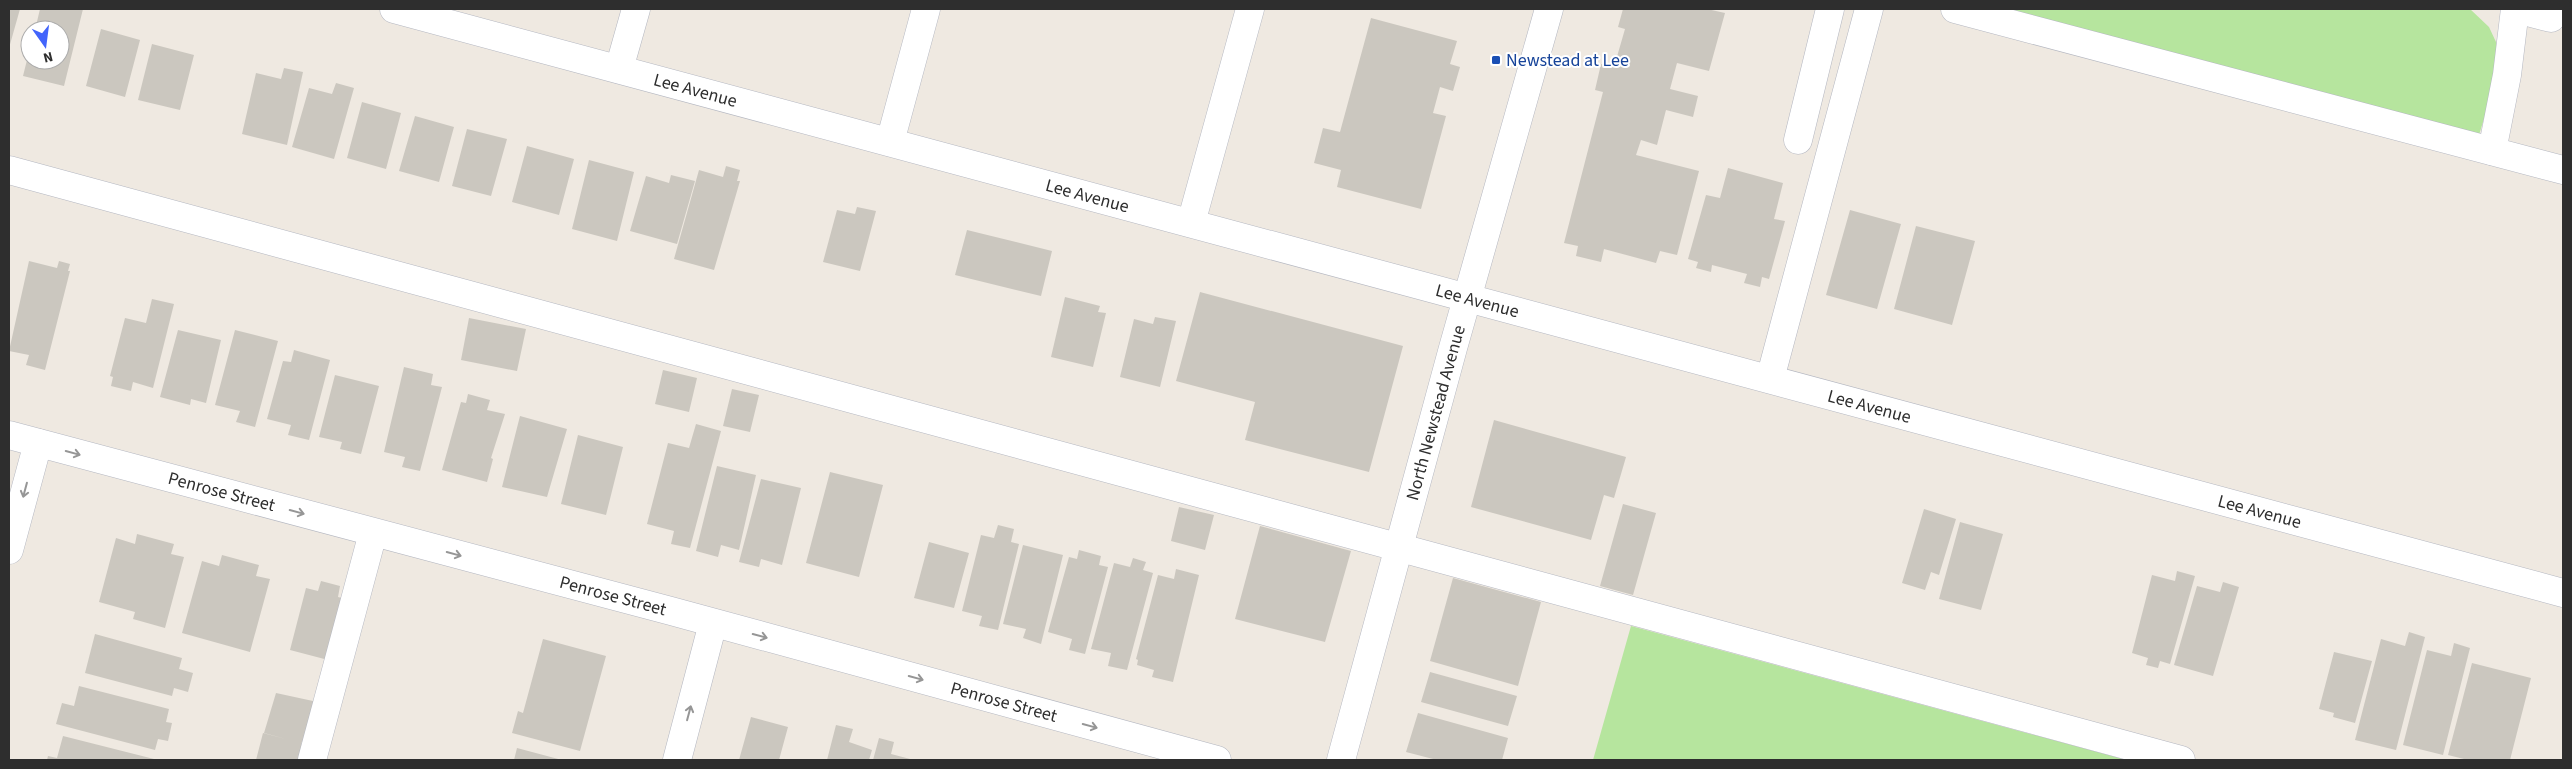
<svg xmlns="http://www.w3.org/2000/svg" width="2572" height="769" viewBox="0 0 2572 769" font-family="'Source Sans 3',sans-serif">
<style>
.green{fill:#b6e59e}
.building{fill:#cbc7bf}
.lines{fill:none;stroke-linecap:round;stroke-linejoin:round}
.minor-casing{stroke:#b4b7c1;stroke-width:29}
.minor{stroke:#fff;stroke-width:28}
.oneway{stroke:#969696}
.transit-dot{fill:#1a4fb4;stroke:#fff;stroke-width:2}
.labels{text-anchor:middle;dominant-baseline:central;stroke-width:4;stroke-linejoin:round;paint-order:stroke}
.transit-label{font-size:18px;fill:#164399;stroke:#fff;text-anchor:start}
.street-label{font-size:18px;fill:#2e2e2e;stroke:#fff}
</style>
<rect width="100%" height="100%" fill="#efe9e1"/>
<!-- green -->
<path class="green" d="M1990 9H2470L2489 27 2503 57 2479 135Z
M1631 626 2127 760H1593Z"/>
<!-- building -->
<path class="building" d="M9 9H20L9 48Z
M40 9H83L64 86 23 76 29 52 30 60H60V30H35Z
M1623 9H1707L1725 13 1709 71 1677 63 1670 89 1698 96 1693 117 1666 110 1657 145 1641 140 1636 155 1699 171 1677 255 1660 251 1656 263 1604 249 1601 262 1576 256 1578 246 1564 243 1603 92 1595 90 1601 64 1614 67 1625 29 1618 27Z
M1371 18 1457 41 1450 64 1460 67 1453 91 1440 87 1433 113 1446 116 1421 209 1337 187 1341 170 1314 163 1323 128 1340 132Z
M101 29 140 40 125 97 86 86Z
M152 44 194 55 180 110 138 100Z
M284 68 303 72 287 145 242 134 256 73 281 79Z
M336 83 354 88 334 159 292 147 309 88 332 94Z
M362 102 401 113 386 169 347 158Z
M415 116 454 127 439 182 399 171Z
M467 129 507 139 491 196 452 186Z
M527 146 574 159 559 215 512 202Z
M589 160 634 172 617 241 572 229Z
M726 166 740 170 737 181H740L714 270 674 259 699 170 723 177Z
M1728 168 1783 183 1774 219 1785 221 1769 279 1762 277 1760 287 1744 283 1747 274 1712 265 1711 272 1696 268 1698 262 1688 259 1706 195 1720 198Z
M671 175 695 181 677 244 630 231 646 176 669 183Z
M857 207 876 211 860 271 823 262 837 210 855 214Z
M1850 210 1901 224 1877 309 1826 295Z
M1916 226 1975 241 1952 325 1894 309Z
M967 230 1052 251 1041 296 955 275Z
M29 261 57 268 59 261 70 264 68 271H70L45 370 26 365 29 355 9 351Z
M1200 292 1403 346 1369 472 1245 440 1255 402 1176 381Z
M1065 297 1100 306 1098 312 1106 313 1093 367 1051 357Z
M152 299 174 304 153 388 133 382 131 391 111 386 113 377 110 376 125 318 146 323Z
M1155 317 1176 321 1160 387 1120 377 1134 319 1153 324Z
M469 318 526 329 517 371 461 360Z
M178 330 221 340 206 403 191 399 190 405 160 397Z
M235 330 278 341 255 427 236 422 240 411 215 405Z
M294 350 330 360 309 440 288 435 291 425 267 419 283 361 291 362Z
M404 367 433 374 431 385 442 387 420 471 402 467 405 457 384 452Z
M663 370 697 378 689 412 655 404Z
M335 375 379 386 361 454 340 449 342 442 319 437Z
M732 389 759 395 750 432 723 426Z
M468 394 490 400 487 410 505 414 491 458 493 459 487 482 442 470 461 402 466 403Z
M520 416 567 429 547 497 502 487Z
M1494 420 1626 457 1614 498 1604 495 1591 540 1471 507Z
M696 424 721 431 690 548 671 544 674 531 647 524 668 443 689 448Z
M578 435 623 447 606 515 561 504Z
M717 466 756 475 739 550 721 545 718 557 696 551Z
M830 472 883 485 859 577 806 563Z
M761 479 801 488 782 565 761 559 759 567 739 562Z
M1623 504 1656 513 1633 595 1600 586Z
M1179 507 1214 515 1205 550 1171 541Z
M1924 509 1956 519 1939 575 1931 572 1925 590 1902 583Z
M1960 522 2003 534 1981 610 1939 599Z
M998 525 1014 529 1011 542 1019 544 998 630 979 626 982 616 962 611 981 535 994 538Z
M1260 526 1351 551 1325 642 1235 619Z
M137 534 174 544 171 554 184 557 165 628 133 619 135 612 99 602 116 538 135 544Z
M929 542 969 553 954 608 914 598Z
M1023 545 1063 555 1041 644 1023 638 1026 629 1003 624Z
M1079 550 1101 556 1099 565 1108 567 1085 654 1069 650 1072 639 1048 632 1069 557 1077 559Z
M222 555 259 565 256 576 270 579 250 652 182 633 202 561 219 566Z
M1133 558 1146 562 1143 570 1153 573 1127 670 1108 666 1111 653 1091 649 1114 563 1130 567Z
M1176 569 1199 575 1173 682 1152 677 1154 670 1137 665 1138 660 1136 659 1158 575 1174 579Z
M2177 571 2195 576 2170 664 2160 661 2158 668 2146 665 2148 658 2132 653 2152 575 2175 581Z
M1453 578 1541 602 1518 686 1430 661Z
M321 581 340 586 338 597 349 600 332 661 290 650 306 588 318 591Z
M2223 582 2239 587 2213 676 2174 665 2197 586 2220 592Z
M2409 632 2425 637 2396 750 2355 740 2381 639 2405 646Z
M95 634 182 658 179 669 193 673 188 692 174 688 172 696 85 673Z
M543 639 606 656 580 751 512 733 518 711 523 713Z
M2454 643 2470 648 2443 755 2403 745 2427 650 2451 656Z
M2334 652 2372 661 2355 723 2333 717 2334 713 2319 709Z
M2472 663 2531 678 2510 760H2468L2448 755Z
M1430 672 1517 696 1508 726 1421 702Z
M79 686 169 709 166 722 172 723 168 741 158 739 155 750 56 724 62 703 74 706Z
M276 693 313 701 317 708 308 739 301 743 303 744 298 760H256L263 733 286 739 264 733Z
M1418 713 1508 738 1502 760H1437L1406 752Z
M751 717 788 727 779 760H739Z
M836 725 853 729 849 742 872 750 869 760H827Z
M63 736 154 759 47 760 48 756 57 758Z
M879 738 894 742 891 754 914 760H873Z
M517 748 562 760H514Z"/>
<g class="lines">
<!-- minor casing -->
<g class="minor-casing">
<g id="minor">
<path id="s1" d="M394 9 2563 593"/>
<path d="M1955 9 2563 170"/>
<path d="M2516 9 2551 18"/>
<path d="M619 69 636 9"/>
<path d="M1798 140 1830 9"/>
<path d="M890 142 926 9"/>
<path d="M2492 151 2507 75 2515 9"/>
<path d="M9 170 2181 760"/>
<path d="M1191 223 1250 9"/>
<path d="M1770 379 1869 9"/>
<path id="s2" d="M9 435 671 611 1217 760"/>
<path d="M9 550 38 443"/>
<path d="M312 760 373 533"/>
<path d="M677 760 713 623"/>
<path id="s3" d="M1341 760 1453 348 1549 9"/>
</g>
</g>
<!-- minor -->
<use href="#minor" class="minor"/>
</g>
<!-- one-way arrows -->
<defs><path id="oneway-shaft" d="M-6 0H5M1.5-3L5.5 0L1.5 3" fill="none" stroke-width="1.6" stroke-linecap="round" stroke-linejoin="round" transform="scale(1.25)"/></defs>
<g class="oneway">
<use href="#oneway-shaft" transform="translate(73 453) rotate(15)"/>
<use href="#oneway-shaft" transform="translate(25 490) rotate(105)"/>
<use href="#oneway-shaft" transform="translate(297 512) rotate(15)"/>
<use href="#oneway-shaft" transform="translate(454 554) rotate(15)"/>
<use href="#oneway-shaft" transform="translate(760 636) rotate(15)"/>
<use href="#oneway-shaft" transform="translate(916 678) rotate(15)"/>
<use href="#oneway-shaft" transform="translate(689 713) rotate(-75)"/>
<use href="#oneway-shaft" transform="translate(1090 726) rotate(15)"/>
</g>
<!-- markers -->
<rect class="transit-dot" x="1491" y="55" width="10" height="10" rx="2.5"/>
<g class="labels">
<!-- transit labels -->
<g class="transit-label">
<text x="1506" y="60">Newstead at Lee</text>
</g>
<!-- street labels -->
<g class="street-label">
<text stroke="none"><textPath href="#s1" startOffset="312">Lee Avenue</textPath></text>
<text stroke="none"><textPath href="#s1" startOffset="718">Lee Avenue</textPath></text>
<text stroke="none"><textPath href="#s1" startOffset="1122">Lee Avenue</textPath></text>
<text stroke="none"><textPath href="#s1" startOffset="1528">Lee Avenue</textPath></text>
<text stroke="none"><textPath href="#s3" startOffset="360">North Newstead Avenue</textPath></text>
<text stroke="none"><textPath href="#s2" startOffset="220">Penrose Street</textPath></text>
<text stroke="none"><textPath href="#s1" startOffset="1932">Lee Avenue</textPath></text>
<text stroke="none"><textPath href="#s2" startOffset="625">Penrose Street</textPath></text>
<text stroke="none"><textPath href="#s2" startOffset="1030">Penrose Street</textPath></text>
</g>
</g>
<!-- border -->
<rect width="2572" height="769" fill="none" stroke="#2e2e2e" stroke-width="20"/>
<!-- north arrow -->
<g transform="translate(45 45) rotate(166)"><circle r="24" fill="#ffffff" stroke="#ababab"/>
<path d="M0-4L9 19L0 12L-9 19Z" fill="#4264fb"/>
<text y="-8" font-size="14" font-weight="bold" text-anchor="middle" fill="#2e2e2e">N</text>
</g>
</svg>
